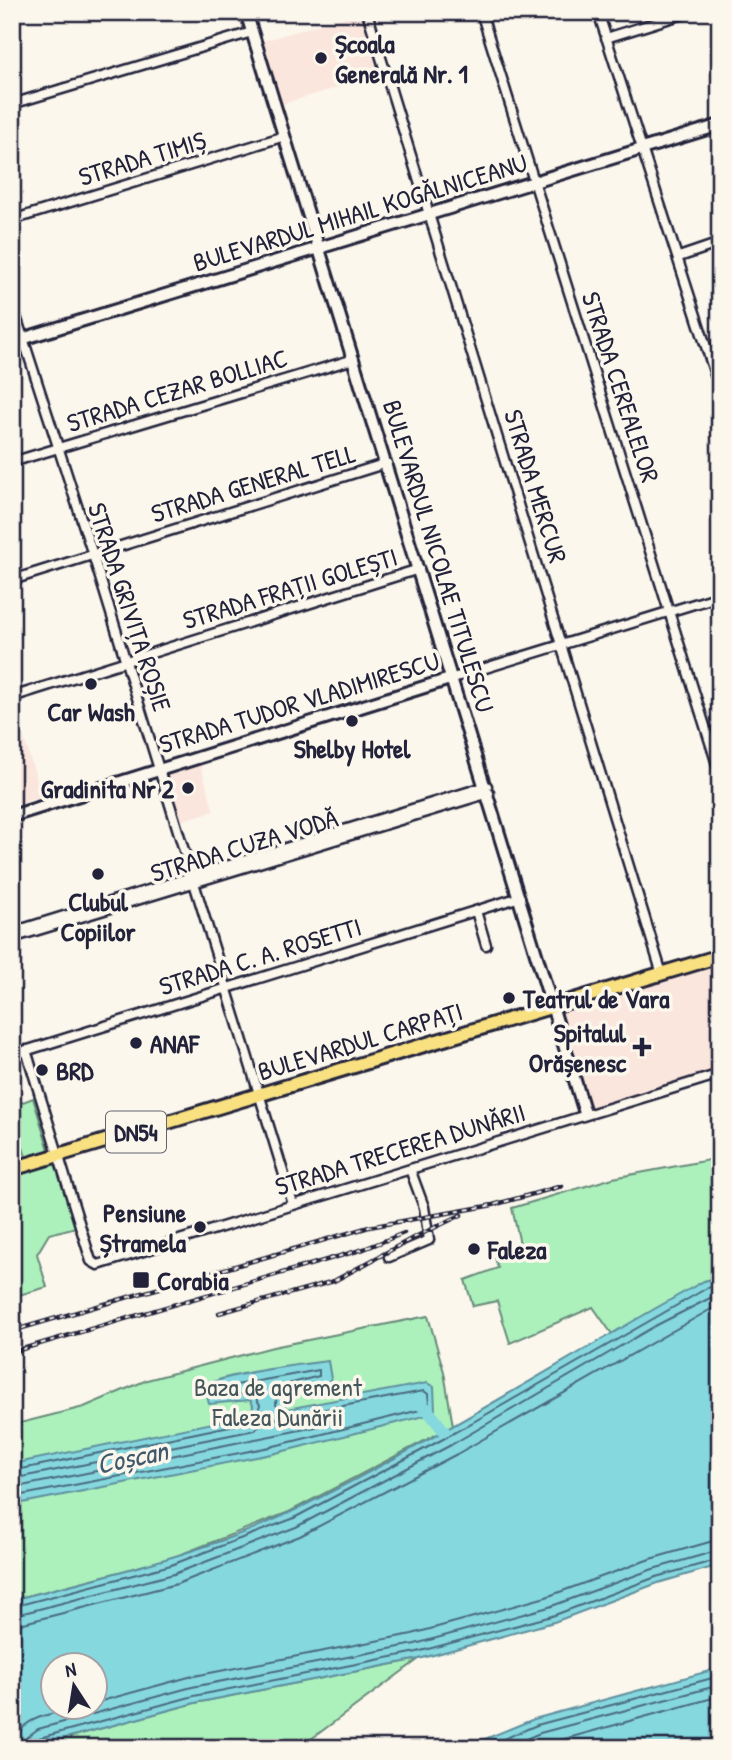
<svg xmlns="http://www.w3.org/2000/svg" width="732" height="1760" viewBox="0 0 732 1760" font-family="'Patrick Hand',sans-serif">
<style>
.built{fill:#fbe6dd}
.green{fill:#acf1bb;stroke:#678a7b;stroke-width:2}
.water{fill:#86d8df;stroke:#5e8f9d;stroke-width:2;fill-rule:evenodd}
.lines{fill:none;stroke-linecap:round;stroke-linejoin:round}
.shore{stroke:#4a6b7d;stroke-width:2}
.river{stroke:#86d8df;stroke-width:12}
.street-casing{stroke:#22223b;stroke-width:13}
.secondary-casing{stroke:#22223b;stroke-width:16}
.primary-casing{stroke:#22223b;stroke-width:18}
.street{stroke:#fbf7ec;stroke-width:8}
.secondary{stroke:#fbf7ec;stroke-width:10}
.primary{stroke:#f9e181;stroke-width:12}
.rail-casing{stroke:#22223b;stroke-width:4.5}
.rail{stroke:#fbf7ec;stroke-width:2;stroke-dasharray:5;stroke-linecap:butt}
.poi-dot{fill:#22223b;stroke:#fbf7ec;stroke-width:2.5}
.labels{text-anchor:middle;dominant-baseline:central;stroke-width:7;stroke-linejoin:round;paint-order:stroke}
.shield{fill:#fbf7ec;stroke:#636270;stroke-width:2}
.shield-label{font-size:24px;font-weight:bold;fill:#22223b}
.poi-label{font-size:26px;font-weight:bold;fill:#22223b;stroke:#fbf7ec;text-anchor:start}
.street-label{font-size:26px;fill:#22223b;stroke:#fbf7ec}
.park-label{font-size:26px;fill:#44565b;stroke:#fbf7ec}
.water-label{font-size:28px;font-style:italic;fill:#40596c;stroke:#fbf7ec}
</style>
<rect width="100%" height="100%" fill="#fbf7ec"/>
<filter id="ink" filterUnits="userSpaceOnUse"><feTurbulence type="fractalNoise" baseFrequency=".0143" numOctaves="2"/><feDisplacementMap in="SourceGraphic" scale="14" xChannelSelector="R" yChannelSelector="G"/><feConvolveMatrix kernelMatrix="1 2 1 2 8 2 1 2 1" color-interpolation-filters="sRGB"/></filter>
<g filter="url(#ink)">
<!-- built -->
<path class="built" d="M362 12H367L386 73 276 106 256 43Z
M15 709 42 797 12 805V710Z
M200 764 214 811 180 821 166 775Z
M720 956V1074L585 1113 553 1007Z"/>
<!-- green -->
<path class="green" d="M33 1098 49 1150 26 1157 13 1117 15 1105Z
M58 1155 80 1226 49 1234 37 1254 47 1287 12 1297V1169Z
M720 1158V1278L704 1281 612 1334 593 1307 510 1343 497 1301 473 1306 465 1280 498 1268 493 1251 520 1244 512 1208 613 1178Z
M428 1316 444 1372 453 1426 289 1512 169 1559 12 1600V1425L84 1407 147 1380 273 1347Z
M419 1659 299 1748H29L195 1703Z"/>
<!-- water -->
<path class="water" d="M720 1277V1565L658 1583 554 1622 419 1659 195 1703 29 1748H12V1600C106 1575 203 1554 291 1512 433 1443 567 1357 704 1281ZM52 1666H94V1708H52Z
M328 1361 331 1379 328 1382 283 1391V1402L287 1409 427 1383 434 1387 435 1410 428 1415 272 1454 12 1505V1464L252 1415 253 1405 250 1400 209 1404 205 1387C216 1374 306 1364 328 1361Z
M720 1668V1748H463L534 1719Z"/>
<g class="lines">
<!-- shore -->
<path class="shore" d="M12 1471 254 1421 260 1405 254 1394 212 1395 214 1389 319 1370V1376L277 1387 276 1405 288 1416 424 1391 428 1394 429 1404 424 1409 270 1447 12 1497
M12 1479 255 1430 270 1415 287 1424 318 1419 322 1422 320 1426 12 1488
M12 1607 171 1565 292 1519 447 1437 707 1288 720 1284
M12 1616 174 1574 296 1527 451 1445 655 1326 720 1293
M12 1626 177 1584 300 1536 457 1454 720 1304
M94 1703 189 1677 412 1634 546 1597 650 1559 720 1539
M14 1748C16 1716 53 1714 77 1708
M25 1748 27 1737 38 1729 192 1687 415 1644 549 1607 653 1569 720 1550
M34 1748 39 1738 194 1696 417 1652 552 1616 656 1577 720 1559
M482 1748 537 1725 720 1676
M505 1748 540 1733 720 1685
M532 1748 720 1696"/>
<!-- river -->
<path class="river" d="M419 1404 426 1408 444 1431"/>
<!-- street casing -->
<g class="street-casing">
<path id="street" d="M367 12 662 974
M481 12 720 774
M598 12 720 390
M606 38 690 12
M12 104 252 32
M12 220 285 136
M679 257 720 243
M12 304 93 555 293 1204
M12 462 354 359
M12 580 387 463
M453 678 720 596
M12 697 419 569
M476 911 486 945
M12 932 487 786
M12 938 489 793
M26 1050 91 1261 98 1265 720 1074
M12 1055 520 897
M389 1257 429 1240 424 1207 410 1169"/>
</g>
<!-- secondary casing -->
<g class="secondary-casing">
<path id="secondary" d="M246 12 585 1113
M12 342 720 125
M12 816 453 678"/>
</g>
<!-- primary casing -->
<g class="primary-casing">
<path id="primary" d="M12 1169 720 956"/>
</g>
<!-- street -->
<use href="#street" class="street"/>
<!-- secondary -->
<use href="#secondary" class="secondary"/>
<!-- primary -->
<use href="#primary" class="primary"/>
<!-- rail casing -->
<g class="rail-casing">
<path id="rail" d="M219 1313 334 1281 413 1238 461 1215
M12 1331 369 1227 493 1205 562 1186
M12 1352 364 1249 404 1233"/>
</g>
<!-- rail -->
<use href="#rail" class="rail"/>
</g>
</g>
<!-- markers -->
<g class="poi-dot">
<circle cx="321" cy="58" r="7"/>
<circle cx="91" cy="684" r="7"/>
<circle cx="352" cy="721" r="7"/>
<circle cx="188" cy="788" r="7"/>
<circle cx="98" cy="874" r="7"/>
<circle cx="509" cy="998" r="7"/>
<circle cx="136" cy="1043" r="7"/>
<path d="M638.5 1036.5h7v7h7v7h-7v7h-7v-7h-7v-7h7z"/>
<circle cx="42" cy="1070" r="7"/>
<circle cx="200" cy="1227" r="7"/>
<circle cx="474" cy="1249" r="7"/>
<rect x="132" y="1271" width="18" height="18" rx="3.5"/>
</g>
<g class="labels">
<!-- shield labels -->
<rect class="shield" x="106" y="1111.5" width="60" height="41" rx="5"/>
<g class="shield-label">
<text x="136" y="1132">DN54</text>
</g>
<!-- poi labels -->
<g class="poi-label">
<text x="335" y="43">Școala<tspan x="335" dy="30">Generală Nr. 1</tspan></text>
<text x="91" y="711" text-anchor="middle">Car Wash</text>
<text x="352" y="748" text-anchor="middle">Shelby Hotel</text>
<text x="174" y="788" text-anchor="end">Gradinita Nr 2</text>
<text x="98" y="901" text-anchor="middle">Clubul<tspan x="98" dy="30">Copiilor</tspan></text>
<text x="523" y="998">Teatrul de Vara</text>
<text x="626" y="1032" text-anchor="end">Spitalul<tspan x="626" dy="30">Orășenesc</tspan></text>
<text x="150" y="1043">ANAF</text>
<text x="56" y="1070">BRD</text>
<text x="186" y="1212" text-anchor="end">Pensiune<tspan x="186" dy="30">Ștramela</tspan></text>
<text x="488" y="1249">Faleza</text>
<text x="157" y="1280">Corabia</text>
</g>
<!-- street labels -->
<g class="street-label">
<text transform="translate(142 158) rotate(-17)">STRADA TIMIȘ</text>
<text transform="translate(360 212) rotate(-17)">BULEVARDUL MIHAIL KOGĂLNICEANU</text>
<text transform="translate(621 387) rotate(72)">STRADA CEREALELOR</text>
<text transform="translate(177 390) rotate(-17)">STRADA CEZAR BOLLIAC</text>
<text transform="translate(253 483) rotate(-17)">STRADA GENERAL TELL</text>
<text transform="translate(536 486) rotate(73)">STRADA MERCUR</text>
<text transform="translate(439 556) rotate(73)">BULEVARDUL NICOLAE TITULESCU</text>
<text transform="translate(290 588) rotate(-17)">STRADA FRAȚII GOLEȘTI</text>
<text transform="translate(130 607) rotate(72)">STRADA GRIVIȚA ROȘIE</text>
<text transform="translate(299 702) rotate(-17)">STRADA TUDOR VLADIMIRESCU</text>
<text transform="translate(244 845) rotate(-17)">STRADA CUZA VODĂ</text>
<text transform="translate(260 956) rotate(-17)">STRADA C. A. ROSETTI</text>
<text transform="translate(360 1041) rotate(-17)">BULEVARDUL CARPAȚI</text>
<text transform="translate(400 1149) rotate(-17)">STRADA TRECEREA DUNĂRII</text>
</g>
<!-- park labels -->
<g class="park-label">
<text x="278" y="1386">Baza de agrement<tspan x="278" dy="30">Faleza Dunării</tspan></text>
</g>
<!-- water labels -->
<g class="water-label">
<text transform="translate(132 1457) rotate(-12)">Coșcan</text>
</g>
</g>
<!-- margin -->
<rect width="732" height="1760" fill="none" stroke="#fbf7ec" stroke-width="42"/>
<rect x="21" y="21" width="690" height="1718" fill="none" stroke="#22223b" stroke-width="2.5" filter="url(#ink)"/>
<!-- north arrow -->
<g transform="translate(74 1686) rotate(348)"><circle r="33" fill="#fbf7ec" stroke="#a4a2a5" stroke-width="2"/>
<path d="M0-5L12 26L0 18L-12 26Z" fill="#22223b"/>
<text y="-10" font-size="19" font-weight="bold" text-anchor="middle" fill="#22223b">N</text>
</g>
</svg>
